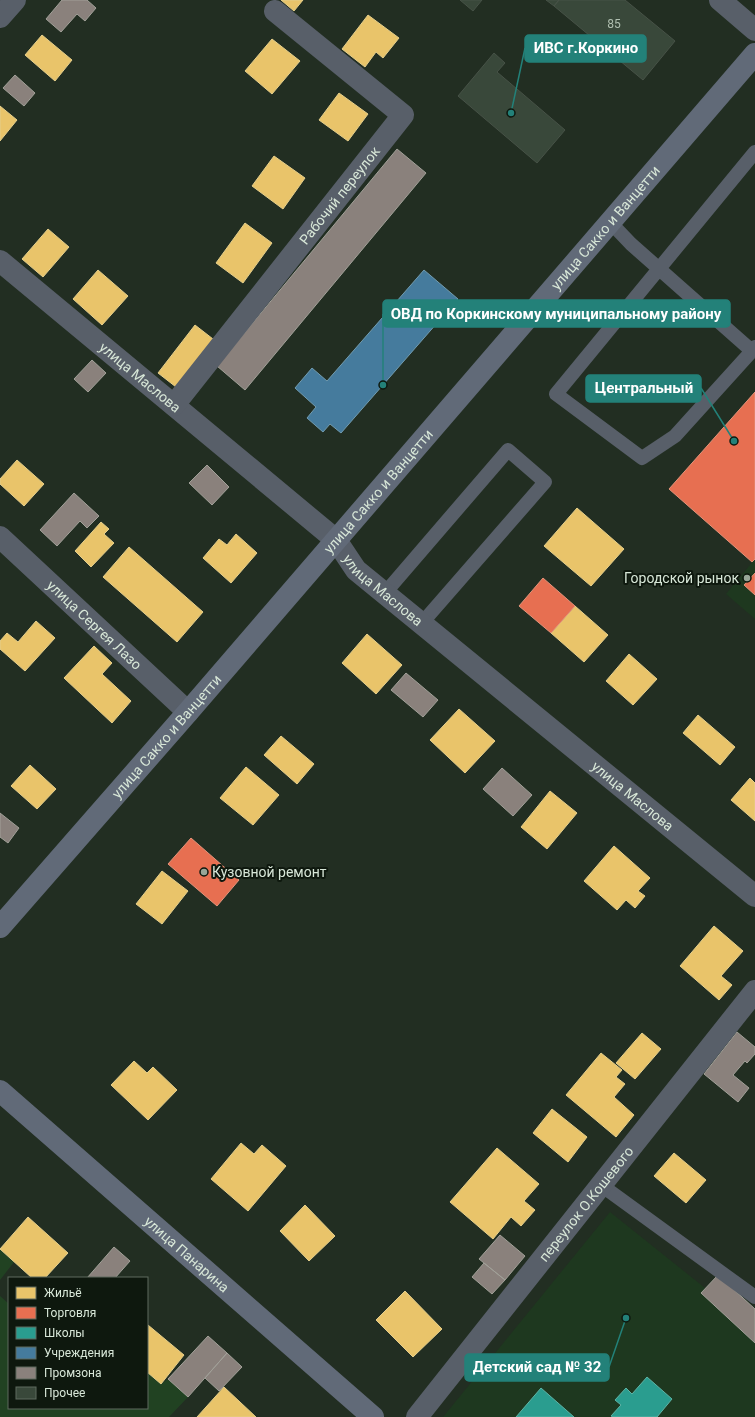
<svg xmlns="http://www.w3.org/2000/svg" width="755" height="1417" viewBox="0 0 755 1417" font-family="Roboto,sans-serif">
<style>
.built{fill:#1e381f}
.green{fill:#214222}
.homes{fill:#e9c46a;stroke:#e4ce8b}
.shops{fill:#e76f51;stroke:#e2937a}
.schools{fill:#2a9d8f;stroke:#5eb3a5}
.public{fill:#457b9d;stroke:#719baf}
.industry{fill:#8a817c;stroke:#a1a098}
.building{fill:#39483a;stroke:#475247}
.lines{fill:none;stroke-linecap:round;stroke-linejoin:round}
.lane{stroke:#585f69;stroke-width:14}
.street{stroke:#585f69;stroke-width:22}
.secondary{stroke:#616a78;stroke-width:22}
.poi-dot{fill:#98a698;stroke:#0e180e;stroke-width:1.5}
.labels{text-anchor:middle;dominant-baseline:central;stroke-width:4;stroke-linejoin:round;paint-order:stroke}
.number-label{font-size:12px;fill:#b0bfb0}
.street-label{font-size:14px;fill:#d8e7d8;stroke:#0e180e}
.poi-label{font-size:14px;fill:#d8e7d8;stroke:#0e180e;text-anchor:end}
.leader{fill:none;stroke:#238179;stroke-width:1.5}
.callout-dot{fill:#238179;stroke:#0e180e;stroke-width:1.5}
.callout{fill:#238179;stroke:#238179;stroke-width:1.5}
.callout-label{font-size:15px;text-anchor:middle;font-weight:bold;fill:#fff}
</style>
<rect width="100%" height="100%" fill="#222e22"/>
<!-- built -->
<path class="built" d="M755 559V619L726 594Z
M610 1212 705 1288 701 1293 755 1343V1417H443Z"/>
<!-- green -->
<path class="green" d="M0 1249 14 1262 0 1280Z
M0 1296 9 1304V1364L8 1366 9 1367V1408H147V1372L161 1384 168 1379 188 1397 169 1417H0Z"/>
<!-- homes -->
<path class="homes" d="M281 0H303L294 11Z
M368 15 399 38 383 58 376 52 365 67 342 49Z
M42 35 72 60 55 81 25 55Z
M272 39 300 61 272 94 245 71Z
M339 93 368 114 348 141 319 120Z
M0 106 17 120 0 141Z
M274 156 305 178 283 209 252 186Z
M245 223 272 243 243 283 216 263Z
M48 229 69 247 43 277 22 259Z
M98 270 128 296 102 325 73 299Z
M195 325 213 339 176 387 158 373Z
M17 460 44 484 24 506 0 484V479Z
M577 508 624 549 591 586 544 546Z
M101 522 109 529 104 534 114 543 91 567 75 551Z
M236 534 257 553 231 583 203 558 219 539 227 545Z
M129 547 203 612 177 642 103 577Z
M575 606 608 635 584 662 551 633Z
M36 621 55 638 25 671 0 649V641L7 633 18 642Z
M367 634 402 665 376 694 342 663Z
M94 646 112 663 102 674 131 701 112 723 64 678Z
M629 654 657 679 633 705 606 681Z
M459 709 495 741 465 773 430 740Z
M698 715 735 747 720 765 683 733Z
M281 736 314 764 297 784 264 755Z
M30 765 56 789 37 809 11 786Z
M246 767 279 795 253 825 220 798Z
M750 778 755 783V821L731 800Z
M550 791 577 813 547 849 521 827Z
M614 846 650 878 638 891 645 896 635 908 626 900 617 910 584 881Z
M162 871 188 891 162 924 136 904Z
M714 926 743 951 721 976 732 985 719 1000 680 966Z
M642 1033 661 1049 635 1079 616 1063Z
M601 1053 622 1070 616 1077 625 1084 614 1097 634 1115 616 1137 566 1095Z
M134 1061 147 1073 153 1067 177 1090 148 1120 111 1085Z
M552 1109 587 1137 568 1162 533 1133Z
M241 1143 254 1154 262 1145 286 1166 248 1211 211 1179Z
M497 1148 539 1184 524 1201 535 1210 521 1226 511 1217 493 1239 450 1202Z
M674 1153 706 1180 686 1203 654 1176Z
M305 1205 335 1236 309 1261 280 1231Z
M28 1217 68 1253 45 1278H32L0 1249Z
M405 1291 442 1329 413 1357 376 1320Z
M148 1325 184 1355 161 1384 147 1372Z
M224 1387 256 1417H197Z"/>
<!-- shops -->
<path class="shops" d="M755 392V559L752 562 669 489Z
M755 573V595L744 585Z
M543 578 575 606 551 633 519 606Z
M191 838 239 880 217 906 168 864Z"/>
<!-- schools -->
<path class="schools" d="M647 1377 672 1399 657 1417H613L611 1416 621 1405 615 1400 626 1388 632 1394Z
M541 1388 574 1417H516Z"/>
<!-- public -->
<path class="public" d="M424 270 458 299 341 433 330 424 323 432 307 418 316 407 295 388 312 368 327 381Z"/>
<!-- industry -->
<path class="industry" d="M62 0H87L96 8 85 21 77 14 61 32 46 19Z
M15 75 35 93 24 106 3 88Z
M397 149 426 173 245 390 217 366Z
M92 360 106 373 88 392 74 379Z
M207 465 229 487 212 505 189 483Z
M74 493 99 516 87 528 80 521 57 546 40 530Z
M406 673 438 700 423 717 391 690Z
M502 768 532 795 513 816 483 789Z
M0 813 19 828 8 843 0 837Z
M737 1032 755 1047V1054L747 1063 745 1061 733 1075 749 1088 738 1102 704 1074Z
M500 1235 525 1256 505 1280 479 1259Z
M114 1247 130 1261 115 1278H87Z
M484 1263 505 1280 492 1294 472 1277Z
M718 1275 755 1309V1343L701 1293Z
M208 1336 227 1353 188 1397 168 1379Z
M227 1353 242 1367 219 1391 205 1378Z"/>
<!-- building -->
<path class="building" d="M460 0H482L473 11Z
M546 0H559L554 6Z
M559 0H625L675 41 643 80 554 6Z
M494 53 505 63 497 72 565 130 537 163 458 96Z"/>
<g class="lines">
<!-- lane -->
<path class="lane" d="M610 222 631 244 752 351 755 347
M752 351 675 436 642 458 556 394 755 152
M385 593 508 450 545 482 422 623
M601 1185 755 1297"/>
<!-- street -->
<g class="street">
<path d="M720 0 755 30"/>
<path d="M0 17 15 0"/>
<path id="s1" d="M0 261 336 540 356 570 755 896"/>
<path id="s2" d="M174 405 403 115 275 11"/>
<path id="s3" d="M0 537 188 712"/>
<path id="s4" d="M417 1417 755 991"/>
</g>
<!-- secondary -->
<g class="secondary">
<path id="s5" d="M0 927 188 712 755 54"/>
<path id="s6" d="M0 1091 373 1417"/>
</g>
</g>
<!-- markers -->
<g class="poi-dot">
<circle cx="747" cy="578" r="4"/>
<circle cx="204" cy="872" r="4"/>
</g>
<g class="labels">
<!-- number labels -->
<g class="number-label">
<text x="614" y="24">85</text>
</g>
<!-- street labels -->
<g class="street-label">
<text stroke="none"><textPath href="#s2" startOffset="267">Рабочий переулок</textPath></text>
<text stroke="none"><textPath href="#s5" startOffset="925">улица Сакко и Ванцетти</textPath></text>
<text stroke="none"><textPath href="#s1" startOffset="182">улица Маслова</textPath></text>
<text stroke="none"><textPath href="#s5" startOffset="577">улица Сакко и Ванцетти</textPath></text>
<text stroke="none"><textPath href="#s1" startOffset="506">улица Маслова</textPath></text>
<text stroke="none"><textPath href="#s3" startOffset="129">улица Сергея Лазо</textPath></text>
<text stroke="none"><textPath href="#s5" startOffset="253">улица Сакко и Ванцетти</textPath></text>
<text stroke="none"><textPath href="#s1" startOffset="830">улица Маслова</textPath></text>
<text stroke="none"><textPath href="#s4" startOffset="272">переулок О.Кошевого</textPath></text>
<text stroke="none"><textPath href="#s6" startOffset="248">улица Панарина</textPath></text>
</g>
<!-- poi labels -->
<g class="poi-label">
<text x="739" y="578">Городской рынок</text>
<text x="212" y="872" text-anchor="start">Кузовной ремонт</text>
</g>
</g>
<!-- callouts -->
<path class="leader" d="M511 113L525 48M383 385L383 314M734 441L701 388M626 1318L609 1367"/>
<g class="callout-dot">
<circle cx="511" cy="113" r="4"/>
<circle cx="383" cy="385" r="4"/>
<circle cx="734" cy="441" r="4"/>
<circle cx="626" cy="1318" r="4"/>
</g>
<g class="callout">
<rect x="525" y="35" width="121" height="27" rx="4"/>
<rect x="383" y="300" width="347" height="27" rx="4"/>
<rect x="586" y="375" width="115" height="27" rx="4"/>
<rect x="465" y="1354" width="144" height="27" rx="4"/>
</g>
<g class="callout-label">
<text x="586" y="53">ИВС г.Коркино</text>
<text x="556" y="319">ОВД по Коркинскому муниципальному району</text>
<text x="644" y="393">Центральный</text>
<text x="537" y="1372">Детский сад № 32</text>
</g>
<!-- legend -->
<rect x="8" y="1277" width="140" height="132" fill="#0e180e" stroke="#5f6b5f"/>
<rect x="16" y="1287" width="20" height="12" fill="#e9c46a" stroke="#5f6b5f"/>
<text x="44" y="1297" font-size="12" fill="#d8e7d8">Жильё</text>
<rect x="16" y="1307" width="20" height="12" fill="#e76f51" stroke="#5f6b5f"/>
<text x="44" y="1317" font-size="12" fill="#d8e7d8">Торговля</text>
<rect x="16" y="1327" width="20" height="12" fill="#2a9d8f" stroke="#5f6b5f"/>
<text x="44" y="1337" font-size="12" fill="#d8e7d8">Школы</text>
<rect x="16" y="1347" width="20" height="12" fill="#457b9d" stroke="#5f6b5f"/>
<text x="44" y="1357" font-size="12" fill="#d8e7d8">Учреждения</text>
<rect x="16" y="1367" width="20" height="12" fill="#8a817c" stroke="#5f6b5f"/>
<text x="44" y="1377" font-size="12" fill="#d8e7d8">Промзона</text>
<rect x="16" y="1387" width="20" height="12" fill="#39483a" stroke="#5f6b5f"/>
<text x="44" y="1397" font-size="12" fill="#d8e7d8">Прочее</text>
</svg>
